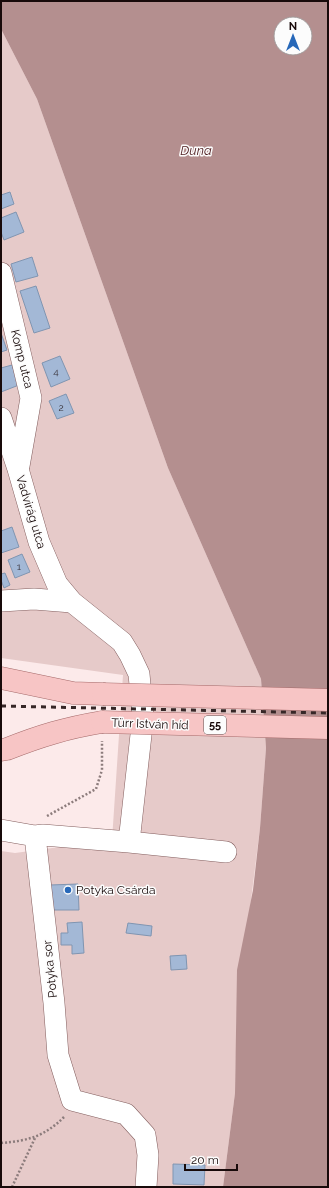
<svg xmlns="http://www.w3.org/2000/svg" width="329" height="1188" viewBox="0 0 329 1188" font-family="Raleway,sans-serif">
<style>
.green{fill:#e6cac9}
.water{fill:#b48f8f;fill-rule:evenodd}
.building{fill:#a3b8d6;stroke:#8095b1}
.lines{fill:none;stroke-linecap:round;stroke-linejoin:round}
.street-casing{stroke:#835e5e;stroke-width:22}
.primary-casing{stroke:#a56a6a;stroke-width:23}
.path{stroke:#8c7c7c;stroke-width:2.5;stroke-dasharray:2 2;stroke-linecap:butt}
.street{stroke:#fff;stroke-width:21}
.primary{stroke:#f7c5c5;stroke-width:22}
.rail{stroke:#362727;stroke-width:3;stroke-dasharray:5 5;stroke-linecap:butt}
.primary-bridge-casing{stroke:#a56a6a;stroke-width:23;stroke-linecap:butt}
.primary-bridge{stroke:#f7c5c5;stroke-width:22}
.poi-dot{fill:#2768b9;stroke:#fcfcfc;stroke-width:1.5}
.labels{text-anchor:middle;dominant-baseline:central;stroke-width:3;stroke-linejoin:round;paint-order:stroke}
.number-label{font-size:10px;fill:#3b363d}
.shield{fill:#fcfcfc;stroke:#5c5353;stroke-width:1}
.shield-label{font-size:11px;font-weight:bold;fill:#180a0a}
.street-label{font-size:12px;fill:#180a0a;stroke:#fcfcfc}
.poi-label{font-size:12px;fill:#180a0a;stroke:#fcfcfc;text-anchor:start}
.water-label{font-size:13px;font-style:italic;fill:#4c1a1d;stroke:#fcfcfc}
</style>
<rect width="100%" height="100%" fill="#fceaea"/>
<!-- green -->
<path class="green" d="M1 29 37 99 168 468 261 679 266 748 260 828 237 1012 235 1093 223 1187H1V851L15 853 112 840 123 675 1 658Z"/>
<!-- water -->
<path class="water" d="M1 1H328V1187H223L235 1093 237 970 253 890 260 828 266 748 261 679 168 468 37 99 1 29ZM281 24H305V48H281Z"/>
<!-- building -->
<path class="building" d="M10 192 14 204 1 209V195Z
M16 212 24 232 4 240 1 232V218Z
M32 257 38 276 16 282 11 264Z
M36 286 50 328 34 333 20 291Z
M1 333 7 350 1 352Z
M60 356 70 379 51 387 42 363Z
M12 365 19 385 1 392V368Z
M66 394 74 413 57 419 49 401Z
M12 527 19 547 1 553V531Z
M22 554 30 572 15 578 8 560Z
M5 573 10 585 4 588 1 580V574Z
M78 884 79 910H50V885Z
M82 922 84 953 72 954V945H61V933H68L67 923Z
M128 923 152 926 151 936 126 933Z
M186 955 187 969 171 970 170 956Z
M173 1164 205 1165 204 1185 173 1184Z"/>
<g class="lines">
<!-- street casing -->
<g class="street-casing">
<path id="street" d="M1 273 31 398 19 466
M1 418 18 469 39 542 57 584 72 602 122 642 130 655 139 674 143 717 129 842 43 835 35 836 1 830
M1 601 34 599 72 602
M35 836 54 1003 58 1055 72 1100 126 1114 145 1135 148 1155 146 1187
M129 842 226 852"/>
</g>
<!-- primary casing -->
<g class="primary-casing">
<path id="primary" d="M1 678 73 693 103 694
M1 750 7 749C40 736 66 728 102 722"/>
</g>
<!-- path -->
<path class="path" d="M47 816 96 789 102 770V741
M1 1143C28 1141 45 1136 64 1117
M12 1187 35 1138"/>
<!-- street -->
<use href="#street" class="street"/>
<!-- primary -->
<use href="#primary" class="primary"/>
<!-- rail -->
<path class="rail" d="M1 706 328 713"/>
<!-- primary-bridge casing -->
<g class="primary-bridge-casing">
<path id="primary-bridge" d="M103 694 328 700
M102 722 328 728"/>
</g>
<!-- primary-bridge -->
<use href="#primary-bridge" class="primary-bridge"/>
</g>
<!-- markers -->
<circle class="poi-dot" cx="68" cy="890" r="4"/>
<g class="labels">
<!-- number labels -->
<g class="number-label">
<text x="56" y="371">4</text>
<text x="61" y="407">2</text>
<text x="19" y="566">1</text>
</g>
<!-- shield labels -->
<rect class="shield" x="204" y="716" width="22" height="18" rx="3"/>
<g class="shield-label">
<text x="215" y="725">55</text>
</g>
<!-- street labels -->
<g class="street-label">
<text transform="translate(22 359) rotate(76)">Komp utca</text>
<text transform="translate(31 512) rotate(73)">Vadvirág utca</text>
<text transform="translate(150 724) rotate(2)">Türr István híd</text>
<text transform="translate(50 969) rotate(-96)">Potyka sor</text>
</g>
<!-- poi labels -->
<g class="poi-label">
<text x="76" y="890">Potyka Csárda</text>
</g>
<!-- water labels -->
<g class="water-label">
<text x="196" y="150">Duna</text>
</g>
</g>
<!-- border -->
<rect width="329" height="1188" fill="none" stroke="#180a0a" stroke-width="4"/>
<!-- north arrow -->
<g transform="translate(293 36)"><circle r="19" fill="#fcfcfc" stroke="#a19b9b"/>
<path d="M0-3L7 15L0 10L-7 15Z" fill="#2768b9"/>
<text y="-6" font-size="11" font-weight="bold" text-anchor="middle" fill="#180a0a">N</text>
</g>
<!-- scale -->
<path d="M185 1164v6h52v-6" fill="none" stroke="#180a0a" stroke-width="2"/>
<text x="191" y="1164" font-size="12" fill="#180a0a" stroke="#fcfcfc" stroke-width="3" paint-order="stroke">20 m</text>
</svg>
